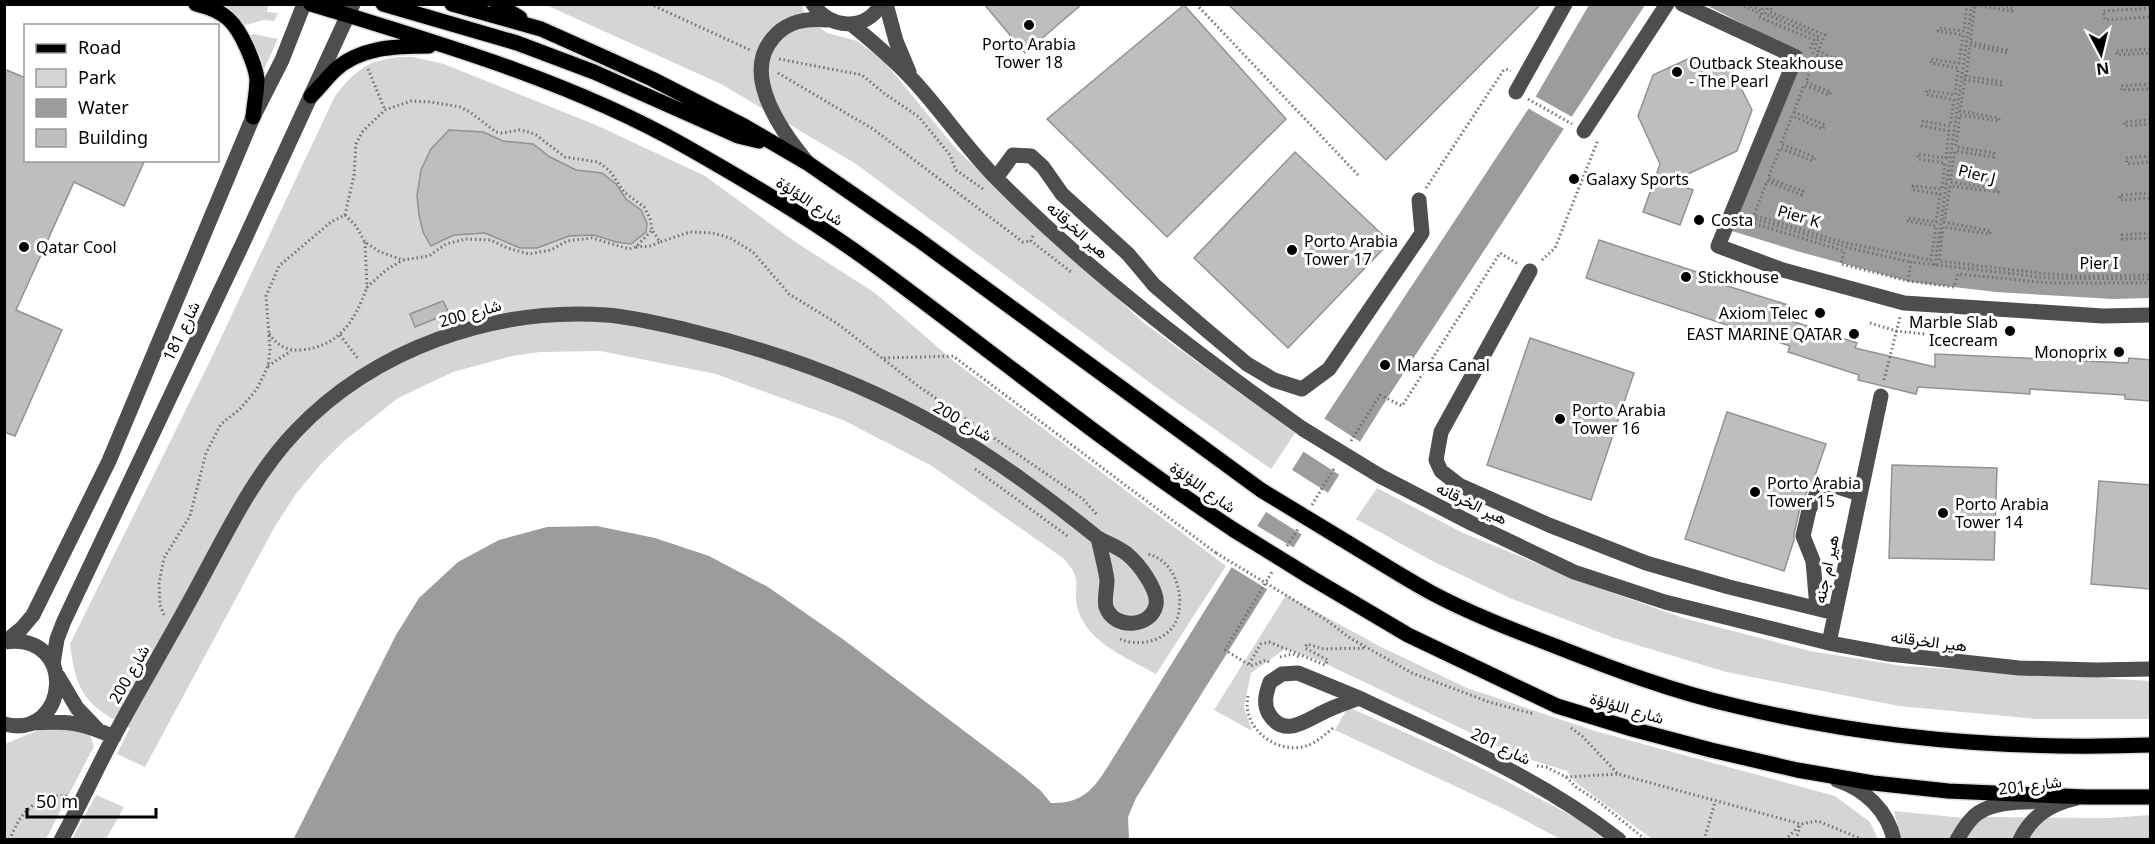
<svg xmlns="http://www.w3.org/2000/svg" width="2155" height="844" viewBox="0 0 2155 844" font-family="'Noto Sans',Vazirmatn,sans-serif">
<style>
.green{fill:#d5d5d5}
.water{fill:#9c9c9c}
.pier{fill:#fff}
.building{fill:#bebebe;stroke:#929292;stroke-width:1.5}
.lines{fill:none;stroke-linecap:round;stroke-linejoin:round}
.major-casing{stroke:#dbdbdb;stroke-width:18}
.path{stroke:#707070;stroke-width:3;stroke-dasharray:1.5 3;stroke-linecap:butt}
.minor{stroke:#4e4e4e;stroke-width:15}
.major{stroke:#000;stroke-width:15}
.major-bridge-casing{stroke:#dbdbdb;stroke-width:18;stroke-linecap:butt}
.path-bridge{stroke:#707070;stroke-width:3;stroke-dasharray:1.5 3;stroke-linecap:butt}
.minor-bridge{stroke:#4e4e4e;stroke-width:15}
.major-bridge{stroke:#000;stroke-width:15}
.poi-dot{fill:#000;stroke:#fff;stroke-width:2}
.labels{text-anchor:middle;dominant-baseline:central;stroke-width:6;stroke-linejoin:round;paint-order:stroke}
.poi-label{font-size:16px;fill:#000;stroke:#fff;text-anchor:start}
.street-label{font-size:16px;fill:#000;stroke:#fff}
</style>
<rect width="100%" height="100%" fill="#fff"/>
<!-- green -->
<path class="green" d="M224 5H268L267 12 278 13 274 21 263 20 246 25Z
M546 5H802L803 10 813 23 827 33 857 41 883 60 957 150 1145 324 1295 433 1271 469 1165 394 856 164 721 84Z
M254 34 278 39 264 69 260 56 249 36Z
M399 57H413L444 64 596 125 705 176 794 241 875 293 955 362 1226 566 1156 674C1129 659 1088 643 1078 610 1071 586 1086 582 1063 558L932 466 843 420 716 374 600 351 540 352 512 356 453 372 398 398 343 442 320 465 295 495 274 528 145 767 117 754 130 728C86 706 76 693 70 644L210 361 335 96C354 72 367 60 399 57Z
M1377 488 1463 533 1580 581 1683 618 1810 651 1903 666 2150 681V719H2037L1899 706 1726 672 1614 638 1512 599 1434 562 1356 519Z
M1286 595 1381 647 1467 688 1595 731 1835 796 1870 822 1878 839H1652L1574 781 1567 771 1519 756 1318 660 1285 649 1251 673 1244 707 1252 731 1214 710Z
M1348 707 1449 752 1506 781 1578 819 1604 839H1560L1504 809 1335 730Z
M67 727 90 735 94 746 46 839 5 840V744L36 731Z
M96 795 124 807 106 839H72Z
M1894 811 1964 818 1949 839H1901Z
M2150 815V839L1964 840 1972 827 1985 817 2109 818Z"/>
<!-- water -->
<path class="water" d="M1589 5H1645L1390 394 1136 798 1128 817 1129 839 293 840 396 635 419 598 458 562 499 540 547 527 597 526 655 538 709 556 768 587 844 640 1021 774 1041 791 1051 803C1088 804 1097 783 1115 755L1320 425 1529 108Z
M1706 5H2150V298L2113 299 1996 292 1911 282 1800 252 1732 231 1802 54Z"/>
<!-- pier -->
<path class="pier" d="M1533 95 1574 118 1566 130 1526 107Z
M1322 417 1362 443 1341 476 1301 450Z
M1289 468 1330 494 1304 536 1263 510Z
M1254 524 1296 549 1270 591 1228 565Z"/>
<!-- building -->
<path class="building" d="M984 4H1082L1025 53Z
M1228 4H1541L1386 160Z
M1184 5 1286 119 1167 237 1047 119Z
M1692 57 1733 72 1752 110 1737 151 1671 182 1693 190 1680 225 1643 212 1660 164 1638 116 1653 75Z
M4 69 26 78V160H145L124 206 74 182 16 310 62 330 15 436 4 432Z
M449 130 483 132 503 141 533 144 550 157 576 170 602 173 616 184 626 199 641 210 647 223 646 232 631 244 616 242 594 235 569 236 537 248H520L485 233 454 235 431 246 423 232 419 215 417 196 421 170 431 149Z
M1295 152 1390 242 1288 348 1194 258Z
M1599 240 1700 273 1699 277 1791 306 1786 319 1857 343 1855 348 1935 367V354L2128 363 2129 358 2151 360V401L2125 399V395L2030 389V394L1918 387 1916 394 1858 380 1859 375 1788 352 1790 346 1586 278Z
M443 301 449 313 415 327 410 314Z
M1530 338 1634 373 1591 500 1487 465Z
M1727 412 1826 444 1812 484 1808 489 1800 508 1794 534V540L1784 571 1685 539Z
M1892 465 1997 468 1994 560 1889 558Z
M2099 481 2151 485V589L2091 584Z"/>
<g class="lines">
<!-- major casing -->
<g class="major-casing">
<path id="major" d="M196 4C225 11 235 21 247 48 251 57 256 69 257 79 257 91 254 105 253 117
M311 4C435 42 570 81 683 145 745 180 808 217 866 259 989 349 1107 446 1234 530
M383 4 517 43 594 72 738 136 759 141
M452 4 541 29 606 58 652 79 744 126 809 164 919 240 1261 490
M497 4 520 18
M311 96C319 88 326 79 334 71 359 47 396 46 429 46
M1340 538C1370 556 1399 575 1430 592 1469 613 1513 630 1555 646 1613 669 1674 692 1736 706 1871 739 2011 750 2150 745
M1310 577 1408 635 1557 706 1632 729 1711 750 1797 770 1873 783 1948 791 2086 797H2150"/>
</g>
<!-- path -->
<path class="path" d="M650 4 750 50
M1196 4 1359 176
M1740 4 1761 14 1759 17 1814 40 1810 49
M1747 4 1762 11 1765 4
M1769 4 1765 14 1819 37 1812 55
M1773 4 1770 12 1825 35 1818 51 1844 63 1842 66 1816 55 1806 82 1831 92 1829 95 1804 85 1794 112 1825 125 1823 129 1792 116 1781 144 1815 157 1813 161 1780 148 1768 178 1803 191 1802 195 1767 181 1754 215 1846 243 1931 260 1936 226 1908 221V218L1936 222 1940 194 1913 190V186L1942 189 1945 163 1918 159V154L1946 158 1949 131 1922 126 1923 121 1950 126 1954 100 1926 94 1927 90 1955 95 1958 68 1931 63V59L1959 63 1963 35 1938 31 1939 28 1964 31 1967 4
M1993 4 2013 8 2012 11 1975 5 1970 42 2007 50V53L1970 45 1966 76 2002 82 2001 85 1965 80 1960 111 1999 118V121L1960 115 1956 147 1994 153V157L1955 151 1950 182 1998 189V192L1950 186 1944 222 1991 231 1990 234 1943 227 1939 261 2048 274 2086 276 2150 275
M2150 8 2103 11 2105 20 2150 17
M2150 49 2116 51 2117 55 2150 53
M779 59 862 75 885 94 919 117 950 155 956 170 983 189
M368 69 385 110
M778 73 873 129 1023 242 1031 241
M2150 84 2121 86V90L2150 89
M1528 99 1572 124
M2150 120 2124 122 2125 126 2150 124
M2150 156 2126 158 2127 164 2150 162
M1426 188 1503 71 1506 69 1511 71
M2150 193 2120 195V200L2150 198
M345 215 356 226 365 242 380 252 403 260 429 256 446 244 466 239 491 240 507 248 529 254 551 250 567 241 592 238 629 249 636 247 652 230 660 242 690 232 713 233 730 238 753 252 789 294 838 324 918 386 1083 499 1098 516
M1750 215 1749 217 1853 249 1911 262
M1746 221 1844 251 1841 264 1908 281 1954 287 1958 274 2049 283H2150
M2150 233 2122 235V239L2150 238
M1033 236 1031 241 1071 272
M365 242 367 287 386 270 403 260
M636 247 651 246 660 242
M1542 260 1555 248 1598 140
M1935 265 1972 4
M1908 281 1911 262 2048 278 2150 279
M1870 323 1896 331 1925 334
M269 334C277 345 287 351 300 350 339 347 355 321 367 287
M340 335 359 360
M884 358 953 356 1216 553
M268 366 291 351
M1884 380 1900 317
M1351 441 1380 395 1402 406 1500 253 1518 264
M975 469 1069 537
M1312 505 1335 467
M1287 546 1298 529
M1289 597 1326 620 1350 638 1412 673 1489 702 1534 714
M164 615 160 605 159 583 164 558 190 516 206 453 221 424 240 409 257 389 268 366 270 350 266 296 279 266 331 222 345 215 354 175 356 144 363 131 385 110 411 101 431 102 460 107 470 112 496 132 502 133 519 130 529 132 536 135 565 157 598 162 609 170 624 192 644 207 650 218 652 230
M1120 639C1140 648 1172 640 1178 616 1184 591 1174 561 1148 554
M1280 657 1293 654 1299 657
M1269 662 1266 660 1251 666 1225 650 1272 572
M1249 664 1261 644 1269 642 1325 665 1328 660 1305 648 1307 644 1324 649 1366 648
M1248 696C1241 728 1277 755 1306 746 1315 744 1327 733 1334 727
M1571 728 1582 736 1618 774 1801 824 1818 821 1864 840
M1537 766 1546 767 1566 777 1576 787 1599 802 1646 840
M1566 777 1618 774
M10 840C19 812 38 794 68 796
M1704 840 1715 802
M1785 840 1801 824
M1796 840 1800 826"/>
<!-- minor -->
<path class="minor" d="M813 4C829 29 866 32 881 4
M886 4 896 41 909 72
M1682 4 1796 57 1718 246 1783 270 1904 303 2103 316 2150 315
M851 24C872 41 893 59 912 79 942 111 966 148 997 179 1090 273 1196 353 1303 429
M1516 92 1565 4
M1584 131 1667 4
M807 162C782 132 741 75 773 38 787 21 806 18 827 20
M996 178 1013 155 1031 156 1043 167 1062 194 1128 254 1154 285 1204 328 1247 364 1274 380 1302 389 1329 369 1422 233 1419 200
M1530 271 1441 432 1436 460 1441 471 1459 485 1549 525 1646 563 1729 587 1835 613
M1380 476 1471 523 1574 572 1665 602 1829 643 1889 654 2019 668 2097 670 2150 669
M1098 538C1107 543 1118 547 1127 554 1138 563 1159 590 1156 605 1151 628 1114 630 1106 607 1104 600 1107 588 1107 580 1105 566 1101 552 1098 538Z
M1817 608 1813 561 1803 536 1809 510 1817 493 1832 485 1860 494
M4 642C79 631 69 741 4 724
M5 642 22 628 33 615 109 461 253 117 282 60 304 4
M1829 643 1881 396
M53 664 57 639 64 621 242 245 353 4
M1298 673 1359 698C1349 702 1338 705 1328 710 1309 718 1285 740 1269 714 1263 704 1266 693 1270 682L1282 674Z
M58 676 77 708 97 729
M1359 698C1450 741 1539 777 1619 840
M33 723C68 721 81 722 114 737
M1837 780C1865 789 1888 811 1894 840
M61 840C80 805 96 770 114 736 140 688 168 641 194 593 225 537 251 478 296 431 374 349 493 307 606 315 633 317 661 324 687 330 775 351 863 383 942 428 998 460 1048 498 1098 538
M1957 840C1962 831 1969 819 1978 813 1995 801 2024 802 2044 801
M2020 840C2032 815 2051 804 2077 798"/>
<!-- major -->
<use href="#major" class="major"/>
<!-- major-bridge casing -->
<g class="major-bridge-casing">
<path id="major-bridge" d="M1261 490 1340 538
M1234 530 1310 577"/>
</g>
<!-- path-bridge -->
<path class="path-bridge" d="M1216 553 1289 597"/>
<!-- minor-bridge -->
<path class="minor-bridge" d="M1303 429 1380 476"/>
<!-- major-bridge -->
<use href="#major-bridge" class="major-bridge"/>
</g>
<!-- markers -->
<g class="poi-dot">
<circle cx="1029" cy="25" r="6"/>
<circle cx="1677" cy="72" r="6"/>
<circle cx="1574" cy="179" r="6"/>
<circle cx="1699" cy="220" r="6"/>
<circle cx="24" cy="247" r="6"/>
<circle cx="1292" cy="250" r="6"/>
<circle cx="1686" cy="277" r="6"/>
<circle cx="1820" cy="313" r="6"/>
<circle cx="2010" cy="331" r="6"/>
<circle cx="1854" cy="334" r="6"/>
<circle cx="2119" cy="352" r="6"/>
<circle cx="1385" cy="365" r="6"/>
<circle cx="1560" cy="419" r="6"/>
<circle cx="1755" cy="492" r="6"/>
<circle cx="1943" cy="513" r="6"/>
</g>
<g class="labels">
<!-- poi labels -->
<g class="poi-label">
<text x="1029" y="44" text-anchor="middle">Porto Arabia<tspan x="1029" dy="18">Tower 18</tspan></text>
<text x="1689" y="63">Outback Steakhouse<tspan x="1689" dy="18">- The Pearl</tspan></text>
<text x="1586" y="179">Galaxy Sports</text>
<text x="1711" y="220">Costa</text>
<text x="1304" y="241">Porto Arabia<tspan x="1304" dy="18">Tower 17</tspan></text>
<text x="36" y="247">Qatar Cool</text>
<text x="1698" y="277">Stickhouse</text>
<text x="1808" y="313" text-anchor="end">Axiom Telec</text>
<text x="1998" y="322" text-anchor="end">Marble Slab<tspan x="1998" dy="18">Icecream</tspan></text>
<text x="1842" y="334" text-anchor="end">EAST MARINE QATAR</text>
<text x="2107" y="352" text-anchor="end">Monoprix</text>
<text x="1397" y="365">Marsa Canal</text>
<text x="1572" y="410">Porto Arabia<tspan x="1572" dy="18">Tower 16</tspan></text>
<text x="1767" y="483">Porto Arabia<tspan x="1767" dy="18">Tower 15</tspan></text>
<text x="1955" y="504">Porto Arabia<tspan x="1955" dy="18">Tower 14</tspan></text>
</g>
<!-- street labels -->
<g class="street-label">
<text transform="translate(1977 174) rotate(14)">Pier J</text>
<text transform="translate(810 201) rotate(33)">شارع اللؤلؤة</text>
<text transform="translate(1799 216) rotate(16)">Pier K</text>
<text transform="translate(1078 230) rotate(42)">هير الخرقانه</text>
<text x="2099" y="263">Pier I</text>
<text transform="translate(470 313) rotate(-16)">شارع 200</text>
<text transform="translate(181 331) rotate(-64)">شارع 181</text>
<text transform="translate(963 421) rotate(30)">شارع 200</text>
<text transform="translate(1203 487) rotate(35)">شارع اللؤلؤة</text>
<text transform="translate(1472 503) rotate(26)">هير الخرقانه</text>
<text transform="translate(1826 569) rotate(-78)">هير ام جنه</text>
<text transform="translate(1929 641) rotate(7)">هير الخرقانه</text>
<text transform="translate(129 674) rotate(-60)">شارع 200</text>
<text transform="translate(1627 708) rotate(16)">شارع اللؤلؤة</text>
<text transform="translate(1501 746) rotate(26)">شارع 201</text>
<text transform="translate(2030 785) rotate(-7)">شارع 201</text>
</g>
</g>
<!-- border -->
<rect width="2155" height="844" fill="none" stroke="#000000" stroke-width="12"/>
<!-- legend -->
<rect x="24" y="24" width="195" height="138" fill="#ffffff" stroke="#999999" stroke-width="1.5"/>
<rect x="36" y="44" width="30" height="9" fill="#000000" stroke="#999999" stroke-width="1.5"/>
<text x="78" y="54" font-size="18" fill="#000000">Road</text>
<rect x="36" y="69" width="30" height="18" fill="#d5d5d5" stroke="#999999" stroke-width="1.5"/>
<text x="78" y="84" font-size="18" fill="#000000">Park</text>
<rect x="36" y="99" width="30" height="18" fill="#9c9c9c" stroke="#999999" stroke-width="1.5"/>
<text x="78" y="114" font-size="18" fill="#000000">Water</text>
<rect x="36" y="129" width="30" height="18" fill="#bebebe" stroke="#999999" stroke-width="1.5"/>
<text x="78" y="144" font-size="18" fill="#000000">Building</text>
<!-- north arrow -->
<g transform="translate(2101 54) rotate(173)" stroke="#ffffff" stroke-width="4.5" paint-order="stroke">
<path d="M0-4.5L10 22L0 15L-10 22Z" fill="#000000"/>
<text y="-9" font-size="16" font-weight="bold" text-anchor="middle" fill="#000000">N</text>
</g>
<!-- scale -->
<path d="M27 808v9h129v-9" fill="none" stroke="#000000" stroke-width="3"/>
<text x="36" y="808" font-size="18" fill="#000000" stroke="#ffffff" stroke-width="4.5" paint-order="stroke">50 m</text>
</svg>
